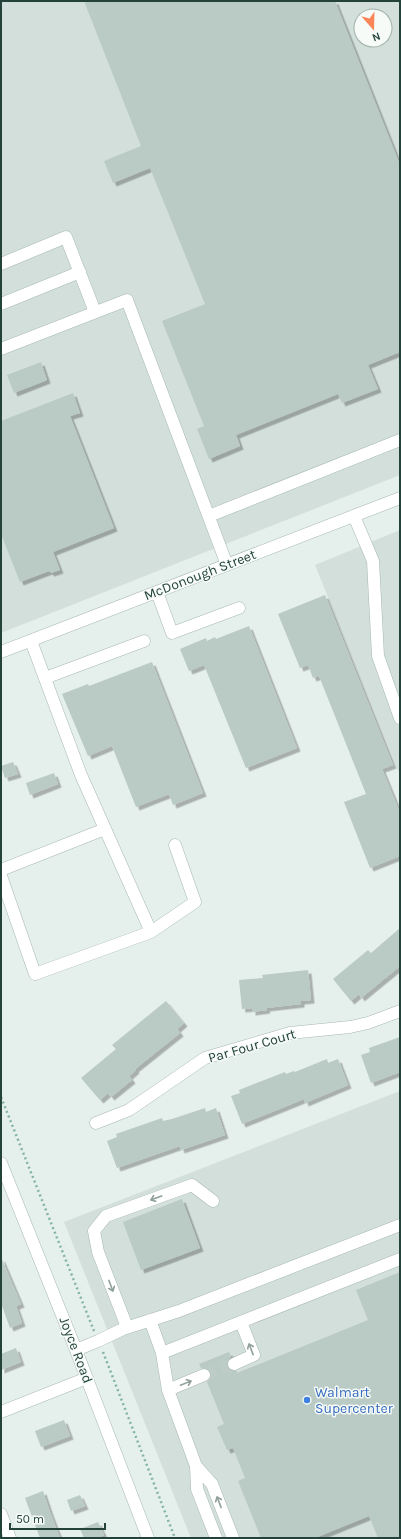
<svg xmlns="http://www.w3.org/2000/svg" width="401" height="1539" viewBox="0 0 401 1539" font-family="Karla,sans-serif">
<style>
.built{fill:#d3dfda;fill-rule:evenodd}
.building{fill:#bacac4;filter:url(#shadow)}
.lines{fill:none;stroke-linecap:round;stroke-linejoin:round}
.minor-tunnel{stroke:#beccc8;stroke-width:12;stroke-dasharray:12 6;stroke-linecap:butt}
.minor-casing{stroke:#a7b8b2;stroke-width:13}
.path{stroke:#84b4a6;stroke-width:2.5;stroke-dasharray:2 3;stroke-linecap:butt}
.minor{stroke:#fff;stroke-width:12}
.oneway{stroke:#90a09c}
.shop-dot{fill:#3f7fe0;stroke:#f6fbf8;stroke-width:1.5}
.labels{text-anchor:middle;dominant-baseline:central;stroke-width:3;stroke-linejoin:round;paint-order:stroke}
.street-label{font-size:14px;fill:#22423a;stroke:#f6fbf8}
.shop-label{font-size:14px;fill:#366cbe;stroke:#f6fbf8;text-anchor:start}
</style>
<defs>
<filter id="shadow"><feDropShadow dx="3.5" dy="3.5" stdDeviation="0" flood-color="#0004"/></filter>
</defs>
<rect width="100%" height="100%" fill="#e5efeb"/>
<!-- built -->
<path class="built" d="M1 1H400V475L1 633ZM361 16H385V40H361Z
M400 530V775L315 565Z
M400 1091V1538H191L64 1222Z"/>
<!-- building -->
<path class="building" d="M84 1H335L400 165V352L368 365 378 389 342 403 338 394 236 435 240 446 209 459 197 429 204 426 162 321 205 304 150 168 113 183 104 161 141 146Z
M41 362 47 380 14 393 7 375Z
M73 393 80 413 70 416 114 528 53 552 60 570 51 573 49 571 20 582 1 534V421Z
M325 595 393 765 382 769 400 813V856L370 868 344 802 366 794 319 676 313 678 308 665 300 668 278 614Z
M249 626 297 748 246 768 204 665 189 671 180 649 206 638 207 641 215 637 216 639Z
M152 662 203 793 173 805 169 794 136 807 112 746 88 756 62 694 88 684 89 686Z
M13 762 18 774 5 778 1 766Z
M54 773 58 784 30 795 26 783Z
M400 928V966L361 998 359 994 351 1001 333 979 368 950 371 953Z
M308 970 311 1000 301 1001V1004L266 1008 267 1010 252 1012V1008L242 1009 239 980 263 978 262 975Z
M166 1001 184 1023 177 1029 180 1033 135 1069 136 1070 129 1076 132 1080 111 1097 108 1093 100 1100 81 1078 116 1049 112 1045Z
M400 1037V1072L371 1083 361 1055 370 1052 369 1048Z
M327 1059 328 1063 338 1059 348 1085 305 1103 304 1099 242 1124 231 1096 240 1093 239 1090 285 1072 286 1074 294 1071 295 1072Z
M205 1108 206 1112 216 1108 225 1135 181 1150 180 1146 117 1168 107 1141 117 1137 116 1134 162 1118 163 1121 172 1119Z
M182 1199 200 1248 141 1270 123 1222Z
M1 1257 21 1304 16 1306 22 1323 10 1328 1 1303Z
M400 1272V1538H378L369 1516 315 1538H261L238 1481 245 1478 233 1448 227 1450 217 1427 224 1424 207 1382 210 1379 211 1372 208 1369 201 1368 199 1364 229 1352 231 1357 228 1360 227 1367 230 1370 237 1371V1373L368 1320 356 1290Z
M16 1348 21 1362 1 1370V1354Z
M64 1420 70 1436 41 1447 35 1431Z
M43 1491 50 1512 60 1538H40L25 1498Z
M80 1495 85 1506 71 1511 67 1500Z
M98 1522 104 1535 98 1538H84L80 1529Z"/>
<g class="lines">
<!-- minor-tunnel -->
<path class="minor-tunnel" d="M204 1375 234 1364"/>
<!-- minor casing -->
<g class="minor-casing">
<path id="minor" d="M1 264 66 237 95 312
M1 304 80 272
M1 349 127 300 227 565
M209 516 400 440
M354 516 373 561 378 656 400 718
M157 592 172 633 239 608
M1 652 400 498
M45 678 144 641
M1 870 105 829
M1 876 35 974 151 932 81 775 31 641
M151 932 195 902 175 845
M96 1123 129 1110 205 1058 290 1033 350 1027 368 1023 400 1011
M1 1163 76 1350 148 1538
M150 1320 162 1353
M127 1327 98 1252 94 1231 106 1216 192 1185 213 1201
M76 1350 98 1341 123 1329 179 1311 400 1225
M234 1364 254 1355 241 1322
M168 1390 204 1375
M1 1412 87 1378
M196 1466 212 1484 233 1538
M1 1514 10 1538
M216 1538 197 1489 196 1466 168 1390 162 1353 400 1259"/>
</g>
<!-- path -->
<path class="path" d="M1 1097 94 1331
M103 1352 175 1538"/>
<!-- minor -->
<use href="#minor" class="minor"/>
</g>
<!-- one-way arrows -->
<defs><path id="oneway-shaft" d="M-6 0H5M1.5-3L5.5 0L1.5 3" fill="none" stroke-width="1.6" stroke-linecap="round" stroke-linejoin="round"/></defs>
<g class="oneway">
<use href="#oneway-shaft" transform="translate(156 1198) rotate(160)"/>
<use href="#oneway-shaft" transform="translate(111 1286) rotate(69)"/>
<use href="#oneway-shaft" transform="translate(251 1349) rotate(-111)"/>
<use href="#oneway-shaft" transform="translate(186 1383) rotate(-22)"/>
<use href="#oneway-shaft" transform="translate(219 1502) rotate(-111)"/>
</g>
<!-- markers -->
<circle class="shop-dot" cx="307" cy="1400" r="4"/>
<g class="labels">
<!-- street labels -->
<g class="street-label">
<text transform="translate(200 575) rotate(-21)">McDonough Street</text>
<text transform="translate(252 1046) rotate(-16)">Par Four Court</text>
<text transform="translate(76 1350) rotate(69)">Joyce Road</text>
</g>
<!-- shop labels -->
<g class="shop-label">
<text x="315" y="1392">Walmart<tspan x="315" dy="16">Supercenter</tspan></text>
</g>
</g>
<!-- border -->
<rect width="401" height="1539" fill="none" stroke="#22423a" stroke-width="4"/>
<!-- north arrow -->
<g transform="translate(373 28) rotate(160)"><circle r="19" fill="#f6fbf8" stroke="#a1b1ac"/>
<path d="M0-3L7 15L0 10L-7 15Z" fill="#f98558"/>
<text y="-6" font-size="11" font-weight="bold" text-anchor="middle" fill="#22423a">N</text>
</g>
<!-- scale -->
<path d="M10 1523v6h95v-6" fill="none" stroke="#22423a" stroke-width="2"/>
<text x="16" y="1523" font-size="12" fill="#22423a" stroke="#f6fbf8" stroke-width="3" paint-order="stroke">50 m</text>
</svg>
